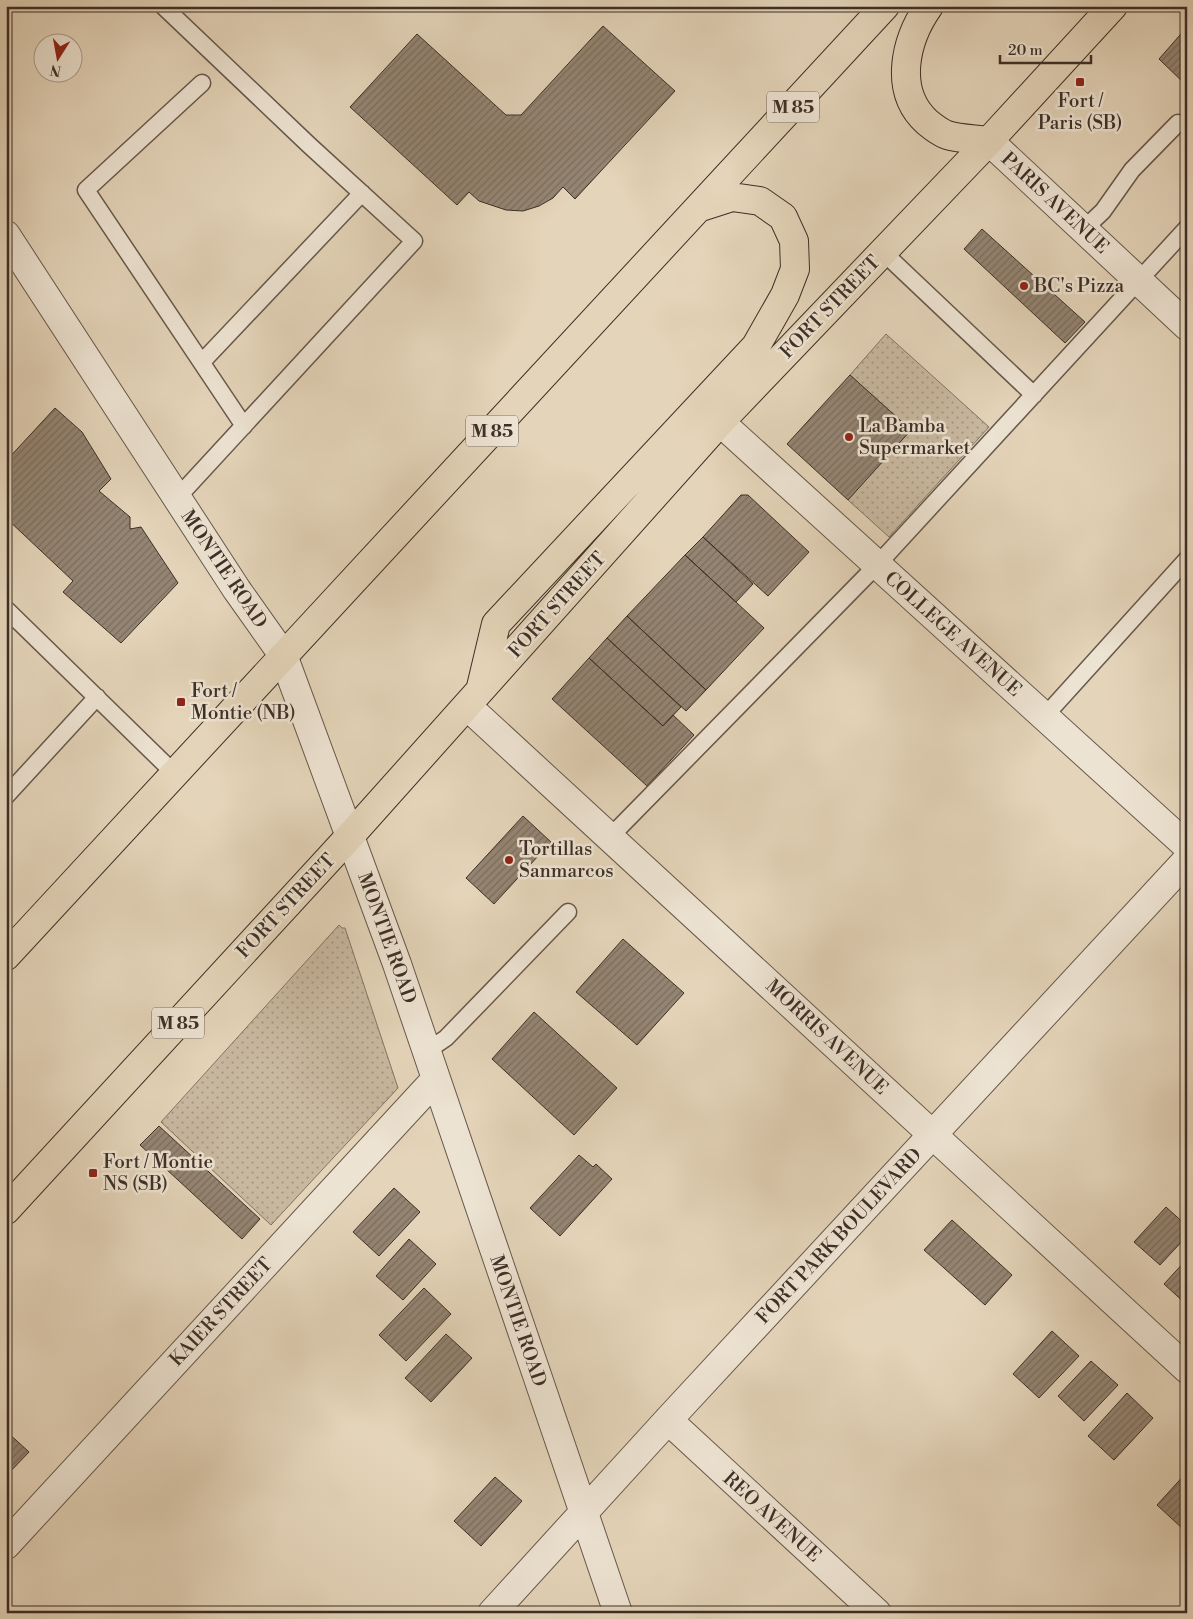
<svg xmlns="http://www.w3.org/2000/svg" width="1193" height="1619" viewBox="0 0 1193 1619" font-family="'Libre Bodoni',serif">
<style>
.grass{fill:url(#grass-dots);stroke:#827464}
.building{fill:url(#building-hatch);stroke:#3d2f27}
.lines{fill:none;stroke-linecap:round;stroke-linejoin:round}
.service-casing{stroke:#67584c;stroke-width:19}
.minor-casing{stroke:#67584c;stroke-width:30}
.primary-casing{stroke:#3d2f27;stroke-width:30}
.service{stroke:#ede3d2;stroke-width:16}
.minor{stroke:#ede3d2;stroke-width:28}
.primary{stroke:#e4d4b9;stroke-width:28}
.poi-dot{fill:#8f2418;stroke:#ede3d2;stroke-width:2}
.labels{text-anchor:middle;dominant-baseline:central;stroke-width:5;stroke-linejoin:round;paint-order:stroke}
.shield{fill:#ede3d2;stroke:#72655a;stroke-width:1}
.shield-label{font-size:18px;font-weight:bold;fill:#3d2f27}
.poi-label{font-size:19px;fill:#3d2f27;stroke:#ede3d2;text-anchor:start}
.street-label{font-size:19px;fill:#3d2f27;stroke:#ede3d2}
</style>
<defs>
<pattern id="grass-dots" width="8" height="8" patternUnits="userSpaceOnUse" patternTransform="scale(1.25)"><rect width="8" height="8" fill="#c8b8a0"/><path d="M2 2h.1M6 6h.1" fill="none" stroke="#a49682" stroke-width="1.8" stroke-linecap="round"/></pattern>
<pattern id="building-hatch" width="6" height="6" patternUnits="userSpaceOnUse" patternTransform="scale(1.25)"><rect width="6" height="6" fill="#948573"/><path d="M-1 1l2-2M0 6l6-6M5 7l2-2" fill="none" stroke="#7a6d5e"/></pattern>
</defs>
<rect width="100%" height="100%" fill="#e4d4b9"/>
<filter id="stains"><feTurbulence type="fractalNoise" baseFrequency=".004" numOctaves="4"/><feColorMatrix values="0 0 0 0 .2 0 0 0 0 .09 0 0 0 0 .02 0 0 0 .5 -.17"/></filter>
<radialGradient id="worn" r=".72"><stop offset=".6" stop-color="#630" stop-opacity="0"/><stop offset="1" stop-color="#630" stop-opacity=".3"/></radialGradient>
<!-- grass -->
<path class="grass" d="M886 334 989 427 889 537 848 500 911 430 850 375Z
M339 925 342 928H345L398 1088 271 1225 161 1122Z"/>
<!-- building -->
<path class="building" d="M603 26 675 91 575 199 563 187 553 198 539 206 523 211 506 210 479 201 469 192 457 205 350 107 417 34 506 115H521Z
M1187 27V86L1159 59Z
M1187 149V159L1181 154Z
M982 229 1085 322 1065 343 964 249Z
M850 375 911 430 848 500 787 444Z
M55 408 82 432 111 479 99 491 130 517V529L141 527 178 583 121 643 63 592 73 581 6 518V461Z
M741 495H748L809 552 768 596 703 537Z
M703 537 753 584 736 602 685 555Z
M685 555 764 628 706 690 627 616Z
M627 616 706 690 686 711 607 638Z
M607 638 681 707 663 726 589 658Z
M589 658 663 726 673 715 694 735 647 786 552 699Z
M523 816 551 842 494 904 466 878Z
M623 939 684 993 637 1045 576 992Z
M534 1012 617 1088 574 1135 492 1059Z
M159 1126 260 1219 242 1239 140 1145Z
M579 1155 593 1167 596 1164 612 1179 560 1236 530 1208Z
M394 1188 420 1212 379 1256 353 1232Z
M1166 1207 1187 1226V1236L1160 1265 1134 1242Z
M952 1220 1012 1275 985 1305 924 1250Z
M409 1239 436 1264 403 1300 376 1276Z
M1187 1259V1305L1164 1284Z
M424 1288 451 1314 406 1361 379 1335Z
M1052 1331 1079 1356 1039 1398 1013 1374Z
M446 1334 472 1358 431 1402 405 1378Z
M1091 1361 1118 1385 1084 1421 1058 1396Z
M1127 1393 1153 1418 1114 1460 1088 1436Z
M6 1431 29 1452 6 1476Z
M1187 1472V1525L1183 1529 1157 1505Z
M495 1477 522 1501 481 1546 454 1521Z"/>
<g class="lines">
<!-- service casing -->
<g class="service-casing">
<path id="service" d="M163 6 309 145 414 241 177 498
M202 83 86 190 244 426
M1083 230 1103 211 1132 170 1178 123
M883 252 1034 395
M202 362 362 193
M6 609 174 773
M1044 717 1187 559
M6 796 97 697
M610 837 877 565 1187 228
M427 1051 446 1038 568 912"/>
</g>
<!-- minor casing -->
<g class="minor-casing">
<path id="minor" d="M989 141 1187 326
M6 235 237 590 283 655 397 964 618 1613
M720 422 1187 846
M467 706 1187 1369
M668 1420 877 1613
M6 1545 436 1079
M492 1613 668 1420 1187 860"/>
</g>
<!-- primary casing -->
<g class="primary-casing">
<path id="primary" d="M929 6C905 40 893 91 927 122 933 127 939 132 947 135 959 139 976 139 989 141
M481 687 496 624 756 346 785 295 795 269 794 241 783 217 760 201 732 197 701 207
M6 956C298 638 594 324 885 6
M6 1210 350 836 720 422 989 141 1113 6"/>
</g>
<!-- service -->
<use href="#service" class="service"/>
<!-- minor -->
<use href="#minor" class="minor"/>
<!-- primary -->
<use href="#primary" class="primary"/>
</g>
<!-- markers -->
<g class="poi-dot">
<rect x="1075" y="77" width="10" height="10" rx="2.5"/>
<circle cx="1024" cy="286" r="5"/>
<circle cx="849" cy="437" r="5"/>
<rect x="176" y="697" width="10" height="10" rx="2.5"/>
<circle cx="509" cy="860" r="5"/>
<rect x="88" y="1168" width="10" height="10" rx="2.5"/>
</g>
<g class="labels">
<!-- shield labels -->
<g class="shield">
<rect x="767" y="91.5" width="52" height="31" rx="4"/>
<rect x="466" y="415.5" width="52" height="31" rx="4"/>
<rect x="152" y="1007.5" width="52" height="31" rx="4"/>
</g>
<g class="shield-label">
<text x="793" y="107">M 85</text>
<text x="492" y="431">M 85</text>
<text x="178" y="1023">M 85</text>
</g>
<!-- poi labels -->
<g class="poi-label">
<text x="1080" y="101" text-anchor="middle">Fort /<tspan x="1080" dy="22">Paris (SB)</tspan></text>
<text x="1034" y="286">BC's Pizza</text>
<text x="859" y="426">La Bamba<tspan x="859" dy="22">Supermarket</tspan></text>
<text x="191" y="691">Fort /<tspan x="191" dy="22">Montie (NB)</tspan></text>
<text x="519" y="849">Tortillas<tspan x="519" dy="22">Sanmarcos</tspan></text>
<text x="103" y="1162">Fort / Montie<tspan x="103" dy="22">NS (SB)</tspan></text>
</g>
<!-- street labels -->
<g class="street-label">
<text transform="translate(1055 203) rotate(43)">PARIS AVENUE</text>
<text transform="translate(830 307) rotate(-46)">FORT STREET</text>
<text transform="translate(224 569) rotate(56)">MONTIE ROAD</text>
<text transform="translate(557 605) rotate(-48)">FORT STREET</text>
<text transform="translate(953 634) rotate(42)">COLLEGE AVENUE</text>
<text transform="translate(286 906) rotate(-47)">FORT STREET</text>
<text transform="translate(387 938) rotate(70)">MONTIE ROAD</text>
<text transform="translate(827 1037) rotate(43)">MORRIS AVENUE</text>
<text transform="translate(839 1236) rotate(-47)">FORT PARK BOULEVARD</text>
<text transform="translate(221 1312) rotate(-47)">KAIER STREET</text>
<text transform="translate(518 1321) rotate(71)">MONTIE ROAD</text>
<text transform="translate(772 1517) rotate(42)">REO AVENUE</text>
</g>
</g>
<!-- margin -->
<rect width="1193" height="1619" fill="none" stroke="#e4d4b9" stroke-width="25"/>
<rect x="8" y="8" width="1178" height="1604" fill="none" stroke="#3d2f27" stroke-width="2.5"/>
<rect x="12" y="12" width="1168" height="1594" fill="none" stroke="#3d2f27"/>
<!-- north arrow -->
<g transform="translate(58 58) rotate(191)"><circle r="24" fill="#ede3d2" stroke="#a79b8e"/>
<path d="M0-4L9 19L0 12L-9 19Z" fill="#8f2418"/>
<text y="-8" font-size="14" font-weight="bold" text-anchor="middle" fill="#3d2f27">N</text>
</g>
<!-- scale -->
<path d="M1000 55v8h91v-8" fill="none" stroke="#3d2f27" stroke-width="2.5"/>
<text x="1008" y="55" font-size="15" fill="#3d2f27" stroke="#ede3d2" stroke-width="4" paint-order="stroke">20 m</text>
<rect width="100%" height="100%" filter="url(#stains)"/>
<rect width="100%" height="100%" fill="url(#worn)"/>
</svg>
